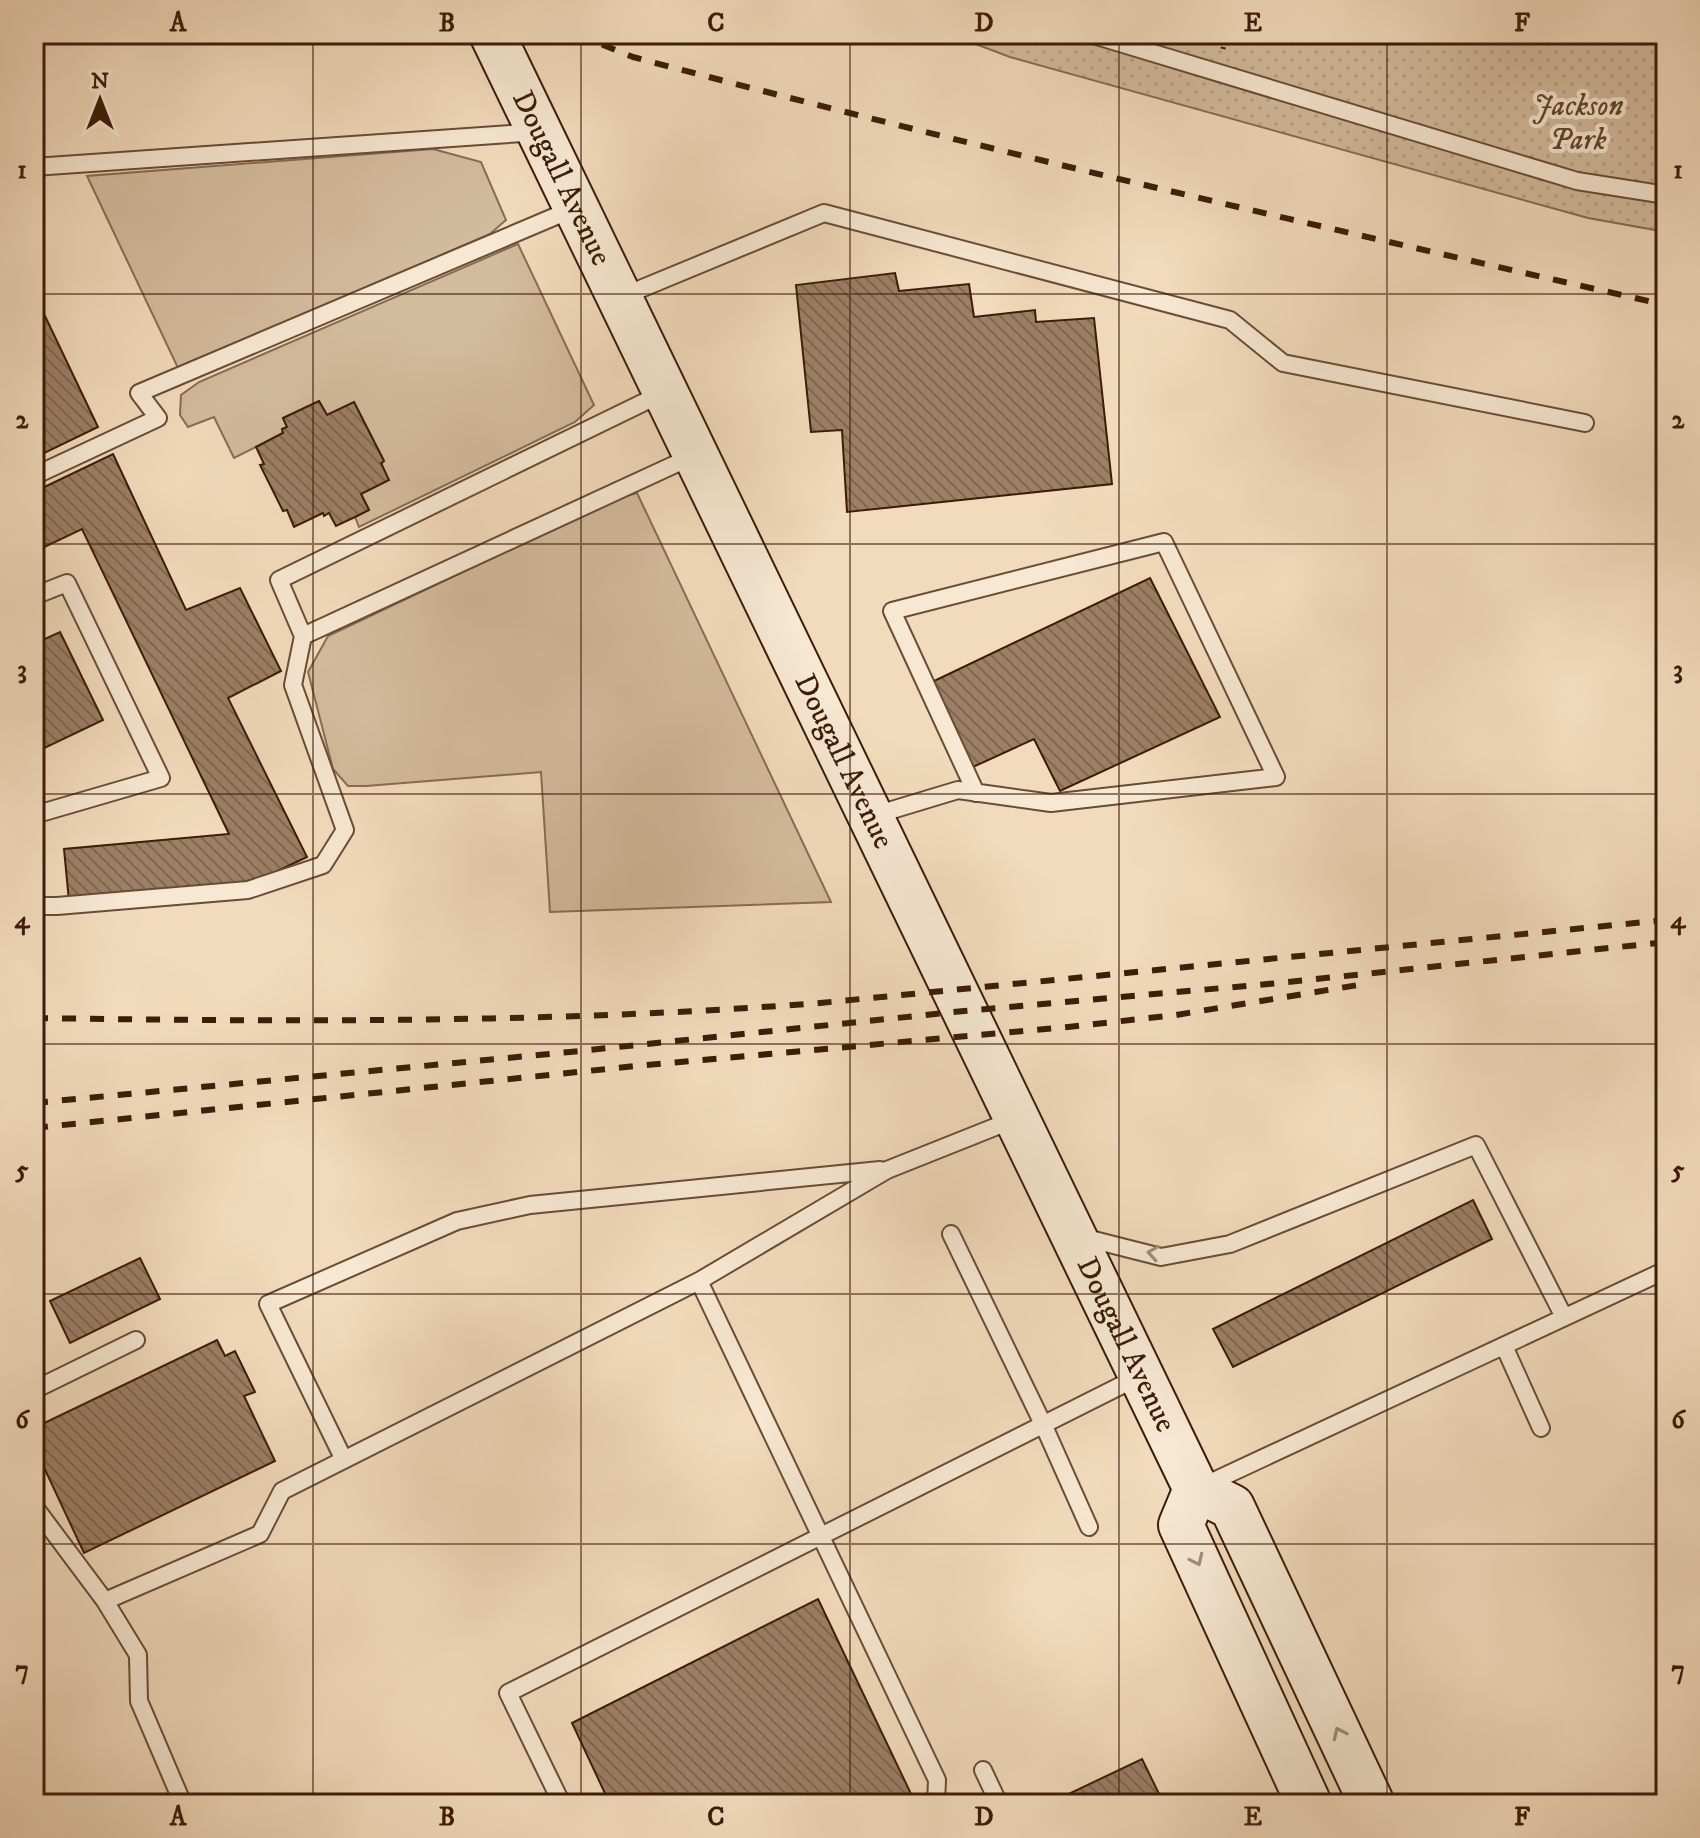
<svg xmlns="http://www.w3.org/2000/svg" width="1700" height="1838" viewBox="0 0 1700 1838" font-family="'IM FELL DW Pica',serif">
<style>
.grass{fill:#d3bb9d;stroke:#886c52;stroke-width:2}
.park{fill:url(#park-dots);stroke:#886c52;stroke-width:2}
.building{fill:url(#building-back-hatch);stroke:#3c1c08;stroke-width:2}
.lines{fill:none;stroke-linecap:round;stroke-linejoin:round}
.lane-casing{stroke:#6a4c35;stroke-width:20}
.secondary-casing{stroke:#3c1c08;stroke-width:48}
.path{stroke:#3c1c08;stroke-width:5;stroke-dasharray:2 4;stroke-linecap:butt}
.lane{stroke:#f7e8d3;stroke-width:16}
.secondary{stroke:#f7e8d3;stroke-width:44}
.rail{stroke:#3c1c08;stroke-width:6;stroke-dasharray:14 14;stroke-linecap:butt}
.oneway{stroke:#a38c78}
.grid{fill:none;stroke:#3c1c08;stroke-width:2;stroke-opacity:0.55}
.labels{text-anchor:middle;dominant-baseline:central;stroke-width:8;stroke-linejoin:round;paint-order:stroke}
.park-label{font-size:30px;font-style:italic;fill:#62442d;stroke:#f7e8d3}
.street-label{font-size:30px;fill:#3c1c08;stroke:#f7e8d3}
.neatline{fill:none;stroke:#3c1c08;stroke-width:3}
.grid-label{font-size:26px;text-anchor:middle;font-weight:bold;fill:#3c1c08}
</style>
<defs>
<pattern id="park-dots" width="8" height="8" patternUnits="userSpaceOnUse" patternTransform="scale(2)"><rect width="8" height="8" fill="#d3bb9d"/><path d="M2 2h.1M6 6h.1" fill="none" stroke="#b6a086" stroke-width="1.8" stroke-linecap="round"/></pattern>
<pattern id="building-back-hatch" width="6" height="6" patternUnits="userSpaceOnUse" patternTransform="scale(2)"><rect width="6" height="6" fill="#9b7f66"/><path d="M-1 5l2 2M0 0l6 6M5-1l2 2" fill="none" stroke="#806752"/></pattern>
</defs>
<rect width="100%" height="100%" fill="#f2dbbc"/>
<filter id="stains"><feTurbulence type="fractalNoise" baseFrequency=".0025" numOctaves="4"/><feColorMatrix values="0 0 0 0 .2 0 0 0 0 .09 0 0 0 0 .02 0 0 0 .5 -.17"/></filter>
<radialGradient id="worn" r=".72"><stop offset=".6" stop-color="#630" stop-opacity="0"/><stop offset="1" stop-color="#630" stop-opacity=".3"/></radialGradient>
<!-- grass -->
<path class="grass" d="M433 149 481 162 506 220 490 234 178 368 87 176Z
M518 244 594 405 575 422 359 527 355 517 369 509 361 494 384 461 354 402 327 415 319 401 283 418 287 427 282 429 283 433 234 458 214 417 188 427 180 415 181 395 199 382Z
M637 493 831 902 550 912 541 772 366 786H348L333 769 308 672 328 636 619 498Z"/>
<!-- park -->
<path class="park" d="M949 34H1666V232L1588 218 1010 57Z"/>
<!-- building -->
<path class="building" d="M895 273 899 291 969 284 974 317 1035 310 1036 322 1094 318 1112 484 847 512 842 430 811 432 796 285Z
M34 293 98 427 34 458Z
M319 401 327 415 354 402 384 461 381 463 389 480 361 494 369 510 355 517 336 526 329 513 324 516 323 513 294 527 287 510 283 511 260 465 264 464 256 447 283 433 282 429 287 427 283 418Z
M113 454 186 610 240 588 281 671 228 698 307 857 252 883 69 901 64 849 229 834 82 529 34 552V492Z
M1150 578 1220 717 1060 791 1034 739 973 767 932 682Z
M60 632 103 720 34 753V644Z
M1473 1200 1492 1239 1233 1367 1213 1329Z
M140 1258 160 1299 70 1343 50 1301Z
M217 1340 225 1356 235 1351 255 1392 244 1396 275 1461 84 1553 34 1446V1428Z
M818 1599 912 1796 896 1804H610L572 1723Z
M1142 1759 1164 1804H1058L1056 1800Z"/>
<g class="lines">
<!-- lane casing -->
<g class="lane-casing">
<path id="lane" d="M1090 34 1577 181 1666 195
M34 167 538 132
M621 297 824 213 1230 320 1283 363 1585 423
M34 476 158 418 139 393 575 208
M34 596 67 583 161 778 34 815
M303 636 693 456
M872 816 958 790 1051 803 1276 777 1164 542 892 611 976 793
M34 906H57L248 890 323 865 345 830 293 685 303 636 279 580 665 392
M951 1234 1043 1424 1089 1527
M1082 1237 1161 1257 1230 1244 1476 1145 1564 1317
M699 1281 937 1780 936 1804
M1504 1346 1541 1428
M34 1390 136 1340
M344 1460 268 1304 457 1221 530 1205 880 1170
M1203 1486 1666 1270
M34 1506 105 1601 138 1655 139 1701 183 1804
M105 1601 260 1534 282 1491 699 1281 887 1170 1015 1119
M983 1770 999 1804
M562 1804 508 1693 1140 1376"/>
</g>
<!-- secondary casing -->
<g class="secondary-casing">
<g id="secondary">
<path id="s1" d="M492 34 1196 1489 1232 1507 1372 1804"/>
<path d="M1196 1489 1181 1525 1309 1804"/>
</g>
</g>
<!-- path -->
<path class="path" d="M1223 49 1226 34"/>
<!-- lane -->
<use href="#lane" class="lane"/>
<!-- secondary -->
<use href="#secondary" class="secondary"/>
<!-- rail -->
<path class="rail" d="M576 34 633 57C975 148 1321 227 1666 305
M34 1018C297 1022 558 1023 820 1003L1666 920
M34 1103 570 1052 964 1011 1279 983 1666 942
M34 1128 636 1066 1068 1027 1176 1015 1358 985"/>
</g>
<!-- one-way arrows -->
<defs><path id="oneway-chevron" d="M-2-3.5L2.5 0L-2 3.5" fill="none" stroke-width="1.6" stroke-linecap="round" stroke-linejoin="round" transform="scale(2)"/></defs>
<g class="oneway">
<use href="#oneway-chevron" transform="translate(1153 1253) rotate(-171)"/>
<use href="#oneway-chevron" transform="translate(1197 1560) rotate(65)"/>
<use href="#oneway-chevron" transform="translate(1339 1733) rotate(-115)"/>
</g>
<!-- grid -->
<path class="grid" d="M313 34V1804M581 34V1804M850 34V1804M1119 34V1804M1387 34V1804M34 294H1666M34 544H1666M34 794H1666M34 1044H1666M34 1294H1666M34 1544H1666"/>
<g class="labels">
<!-- park labels -->
<g class="park-label">
<text x="1578" y="106">Jackson<tspan x="1578" dy="34">Park</tspan></text>
</g>
<!-- street labels -->
<g class="street-label">
<text stroke="none"><textPath href="#s1" startOffset="160">Dougall Avenue</textPath></text>
<text stroke="none"><textPath href="#s1" startOffset="808">Dougall Avenue</textPath></text>
<text stroke="none"><textPath href="#s1" startOffset="1456">Dougall Avenue</textPath></text>
</g>
</g>
<!-- margin -->
<rect width="1700" height="1838" fill="none" stroke="#f2dbbc" stroke-width="88"/>
<!-- north arrow -->
<g transform="translate(100 100)" stroke="#f7e8d3" stroke-width="6" paint-order="stroke">
<path d="M0-6L14 30L0 20L-14 30Z" fill="#3c1c08"/>
<text y="-12" font-size="22" font-weight="bold" text-anchor="middle" fill="#3c1c08">N</text>
</g>
<rect x="44" y="44" width="1612" height="1750" class="neatline"/>
<g class="grid-label">
<text x="178" y="31">A</text>
<text x="447" y="31">B</text>
<text x="716" y="31">C</text>
<text x="984" y="31">D</text>
<text x="1253" y="31">E</text>
<text x="1522" y="31">F</text>
<text x="22" y="178">1</text>
<text x="1678" y="178">1</text>
<text x="22" y="428">2</text>
<text x="1678" y="428">2</text>
<text x="22" y="678">3</text>
<text x="1678" y="678">3</text>
<text x="22" y="928">4</text>
<text x="1678" y="928">4</text>
<text x="22" y="1178">5</text>
<text x="1678" y="1178">5</text>
<text x="22" y="1428">6</text>
<text x="1678" y="1428">6</text>
<text x="22" y="1678">7</text>
<text x="1678" y="1678">7</text>
<text x="178" y="1825">A</text>
<text x="447" y="1825">B</text>
<text x="716" y="1825">C</text>
<text x="984" y="1825">D</text>
<text x="1253" y="1825">E</text>
<text x="1522" y="1825">F</text>
</g>
<rect width="100%" height="100%" filter="url(#stains)"/>
<rect width="100%" height="100%" fill="url(#worn)"/>
</svg>
